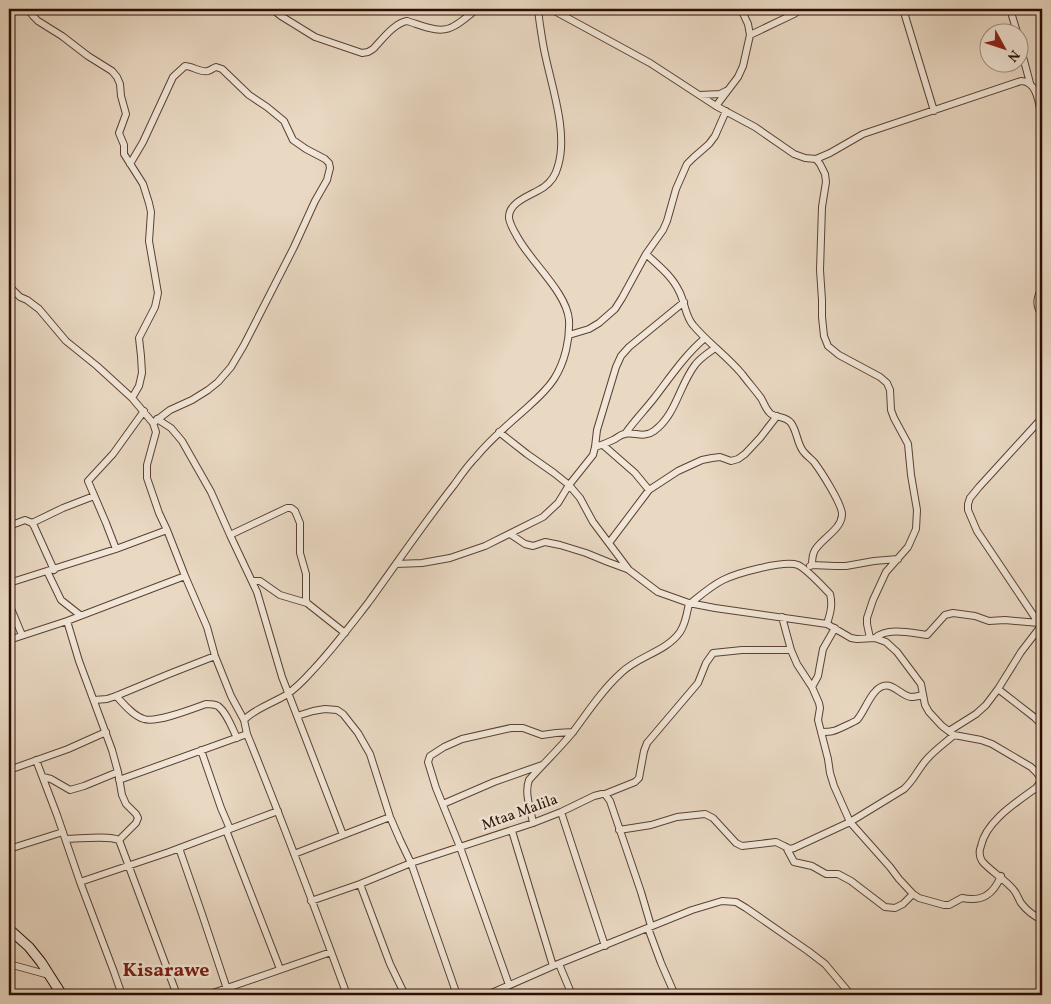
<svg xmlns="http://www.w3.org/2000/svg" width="1051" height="1004" viewBox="0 0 1051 1004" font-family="Vollkorn,serif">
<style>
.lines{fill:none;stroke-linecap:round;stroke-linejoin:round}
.minor-casing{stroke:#5a4033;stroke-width:8}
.secondary-casing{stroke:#2b0d03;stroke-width:11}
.minor{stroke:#f1e6d7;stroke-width:6}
.secondary{stroke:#f1e6d7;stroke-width:9}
.labels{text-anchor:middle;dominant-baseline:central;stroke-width:5;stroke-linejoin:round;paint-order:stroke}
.street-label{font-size:15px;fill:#2b0d03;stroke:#f1e6d7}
.district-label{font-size:20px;font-weight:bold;fill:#7a1f14;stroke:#f1e6d7}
</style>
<rect width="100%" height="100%" fill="#e9d8c2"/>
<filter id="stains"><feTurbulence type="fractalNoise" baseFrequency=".004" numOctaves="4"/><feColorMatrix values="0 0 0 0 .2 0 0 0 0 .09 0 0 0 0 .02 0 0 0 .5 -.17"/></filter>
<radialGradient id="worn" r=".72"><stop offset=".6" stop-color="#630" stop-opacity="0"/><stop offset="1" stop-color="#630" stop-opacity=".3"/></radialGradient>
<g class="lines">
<!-- minor casing -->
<g class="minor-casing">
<path id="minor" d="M28 9 33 16 38 21 62 36 88 56 112 71 117 77 120 84 121 96 126 114 119 133 124 145V154L143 184 149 203 151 212 149 241 158 293 155 307 139 338 141 356 142 373 139 386 132 398
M217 9 221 10 224 9
M272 9 281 16 315 37 362 53 368 52 373 49C382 40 394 23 407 21 421 25 440 35 454 26 462 22 470 14 477 9
M551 9 650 63 716 106 755 127 794 154 805 158 816 159 830 153 863 134 1021 81C1038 81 1039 106 1042 119
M903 9 934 111
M1010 9 1017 32
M750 35 794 14 801 9
M1018 38 1030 83
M700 95 720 94 726 91
M716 106 738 77 743 66 750 35 748 24 741 9
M816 159 820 164 825 174 826 182 822 207 820 270 822 300V317L824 336 828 346 839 355 880 377 887 383 890 390 891 410 894 418 908 444 911 475 917 510 916 529 908 547 886 572 873 600 867 618V624L870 638
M130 164 143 142 173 77 185 66C192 66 201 73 208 71 211 70 213 68 216 67L222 69 249 95 267 107 284 121 293 140 306 149 325 159 329 163 330 168 327 180 315 201 294 247 244 345 231 367 218 382 208 390 192 400 170 410 153 423
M646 254C658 265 672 276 679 291 685 302 685 316 693 325 708 343 727 356 742 374 748 382 755 390 761 398 764 403 766 410 771 414 777 418 786 416 791 423 797 431 797 443 803 451 806 455 810 458 814 462 820 470 843 505 842 515 841 530 822 538 815 550 812 555 812 560 812 565
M9 282 10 287 20 297 27 300 39 309 66 341 97 366 132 398 153 423 156 432 147 465V478L159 513 167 530 185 576 207 627 215 656 231 696 244 720
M1042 286C1038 296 1034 305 1042 314
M569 335 589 329 599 323 615 309 622 298 646 254 663 230 667 221 676 189 687 164 693 158 709 144 715 136 726 111
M1042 418 979 487 970 498 968 504V510L977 531 1042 628
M157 419 171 428 182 441 211 492 230 535 257 592 282 677 343 835
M499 432 527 454 554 473 569 485 580 498 593 522 629 570 658 592 689 603 715 608 827 624 851 638 857 639 875 638 886 642 897 652 921 684 925 705 929 712 942 726 954 735 981 740 992 744 1031 767 1037 773 1041 779 1039 784 1036 788C1017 802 986 821 981 846 979 851 979 856 982 861 988 869 1003 878 1011 887 1016 891 1018 898 1021 903 1027 911 1034 916 1042 920
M625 434C634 421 645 410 655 397 671 376 685 355 705 338
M603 445 635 473 649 490
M595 447C602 445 607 443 613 440 617 438 620 435 624 434 634 431 643 439 654 431 676 415 679 386 695 365 700 358 708 353 715 348
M32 523 63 508 94 496
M9 526 25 520 32 523 34 526 54 570
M510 534 525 544 533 546 545 542 560 545 586 553 608 562 627 569
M230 535 287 508H291L295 511 300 523V553L306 574V600L307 603 345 633
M609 543 649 490 678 471 702 460 712 458 720 457 731 461 738 459 745 454 760 438 777 416
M116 549 106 523 88 481 113 454 144 411
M396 564 422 563 450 558 485 546 543 517 558 503 569 485 593 455 595 447 597 430 616 367 621 356 629 347 684 302
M810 566 812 565 835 566H846L874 561 898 559
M47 571 61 600 80 615
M252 581H260L280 595 307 603
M9 583 116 549 167 530
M691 603C701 595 711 586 723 580 737 573 784 560 798 565 807 569 823 587 830 594 833 605 830 614 827 624
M9 604 22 635
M782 617 791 650 797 664 812 687 819 703 820 708 818 720 828 759 830 773 834 786 850 822 890 867 899 879 913 894 919 898 944 905H949L962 898C982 902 993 895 1001 876
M67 621 79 661 112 750 118 772 122 795 126 804 136 814 138 818 136 823 119 840
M875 638C888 627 911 633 927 635L945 615 953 613 975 616 989 621 1005 620 1039 623
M9 640 67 621 185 576
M812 687 818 676 823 649 835 628
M998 689 1034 717 1042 725
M116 696C124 704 133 716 144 719 157 723 192 709 206 704 210 704 214 704 218 706 227 713 232 728 237 738
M94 700 107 699 116 696 169 674 215 656
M297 716 313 711 325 709 337 710 343 714 358 733 370 754 390 817 400 840 411 863 457 995
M949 731 976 714 986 705 998 689 1021 652 1041 626
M821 732C825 732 829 732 833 731 835 731 856 721 857 720 865 711 871 690 883 686 894 683 901 696 911 697 915 697 919 696 923 695
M201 750 221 808 230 829
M36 760 57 815 80 882 114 972 122 995
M9 770 68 749 106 732
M43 777 51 779 70 790 84 786 118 772
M119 780 247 734
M605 794 635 782 639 778 644 751 647 743 698 683 706 663 713 653 742 650H791
M443 804 494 782 542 765
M561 812 605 946
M533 823C531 810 524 793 529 780 543 764 559 749 573 732 588 712 602 690 621 673 638 656 666 652 680 632 686 623 687 613 689 603
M226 830 280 969
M619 830 651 825 677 817 705 814 713 818 736 843 742 846 776 842 790 849 794 848 850 822 904 789C914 780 918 769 927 759 935 750 945 743 954 735
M512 831 553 966
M66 839C79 839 108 835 119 840L177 995
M786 847 794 862 812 866 826 874H838L851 881 885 907 895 908 903 904 913 894
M179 848 202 914 229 995
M9 849 63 832
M294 854 390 817
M80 882 169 852 278 811
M360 884 390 964 405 995
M311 901 360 884 411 863 533 823 561 812 594 796 602 794H605L610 801 641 892 651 926
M648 928 661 963 675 995
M9 964 49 975
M559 964 572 995
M509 985 460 847 436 788 428 762 430 756 444 747 462 739 511 728H523L542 735 556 733 573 732
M207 995 331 952
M347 995C315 908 282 820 247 734L244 720C254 709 273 703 286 695 295 689 304 680 312 671 332 650 350 626 368 603 397 563 424 523 454 485 461 475 468 465 476 457 489 441 505 427 520 414 532 403 545 393 554 379 565 362 570 339 569 320 567 293 531 262 518 238 514 231 510 225 509 218 508 201 533 195 544 187 551 182 556 174 558 166 569 130 549 80 543 44 541 32 539 20 538 9
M487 995 553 966 692 910 722 901 736 902 746 908 808 951 825 964 851 995"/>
</g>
<!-- secondary casing -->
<g class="secondary-casing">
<path id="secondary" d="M9 929 29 947 41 962 62 995"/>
</g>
<!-- minor -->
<use href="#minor" class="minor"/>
<!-- secondary -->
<use href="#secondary" class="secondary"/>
</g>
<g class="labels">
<!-- street labels -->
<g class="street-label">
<text transform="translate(520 813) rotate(-20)">Mtaa Malila</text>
</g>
<!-- district labels -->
<g class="district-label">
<text x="166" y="971">Kisarawe</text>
</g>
</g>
<!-- margin -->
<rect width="1051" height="1004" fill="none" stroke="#e9d8c2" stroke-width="30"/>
<rect x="10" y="10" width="1031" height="984" fill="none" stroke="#2b0d03" stroke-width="2.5"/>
<rect x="15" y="15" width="1021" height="974" fill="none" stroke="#2b0d03"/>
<!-- north arrow -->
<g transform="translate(1004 48) rotate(130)"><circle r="24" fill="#f1e6d7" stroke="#a28f82"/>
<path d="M0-4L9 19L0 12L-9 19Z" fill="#8f2418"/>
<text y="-8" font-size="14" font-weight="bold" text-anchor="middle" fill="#2b0d03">N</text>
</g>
<rect width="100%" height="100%" filter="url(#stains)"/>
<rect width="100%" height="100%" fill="url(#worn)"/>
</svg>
